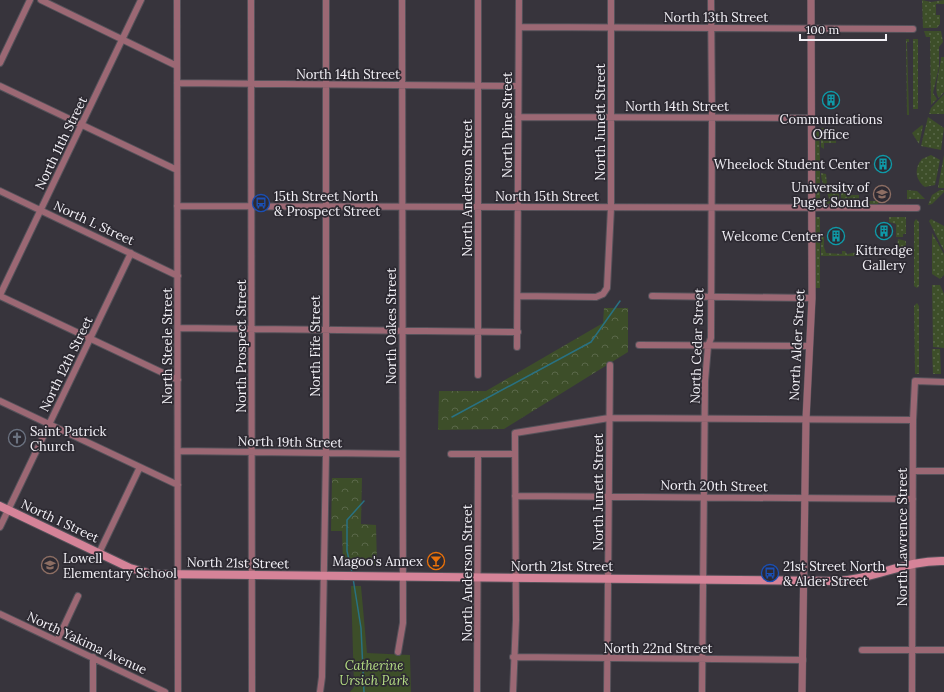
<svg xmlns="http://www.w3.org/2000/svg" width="944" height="692" viewBox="0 0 944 692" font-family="Lora,serif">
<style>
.grass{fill:url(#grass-dots)}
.forest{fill:url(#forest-crowns)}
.park{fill:#3d4e29}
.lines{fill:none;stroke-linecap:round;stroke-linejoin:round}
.stream{stroke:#297182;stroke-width:1.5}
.minor-casing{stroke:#55525a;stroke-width:8}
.tertiary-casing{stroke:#55525a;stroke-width:8}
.secondary-casing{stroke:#55525a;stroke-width:10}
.minor{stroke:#9c6874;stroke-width:6}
.tertiary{stroke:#9c6874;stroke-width:7}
.secondary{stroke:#d58398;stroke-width:8}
.labels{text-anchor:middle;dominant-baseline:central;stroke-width:3.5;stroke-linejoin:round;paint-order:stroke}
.street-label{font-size:13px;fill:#f3f1f7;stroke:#2d2a32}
.poi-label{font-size:13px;fill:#f3f1f7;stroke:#2d2a32;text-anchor:end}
.park-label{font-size:13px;font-style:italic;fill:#b5dd84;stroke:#2d2a32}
</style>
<defs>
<pattern id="grass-dots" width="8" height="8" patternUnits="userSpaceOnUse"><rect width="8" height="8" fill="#3d4e29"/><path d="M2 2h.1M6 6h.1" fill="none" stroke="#5a6849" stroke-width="1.8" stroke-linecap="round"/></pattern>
<pattern id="forest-crowns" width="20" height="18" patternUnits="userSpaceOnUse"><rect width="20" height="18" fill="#3d4e29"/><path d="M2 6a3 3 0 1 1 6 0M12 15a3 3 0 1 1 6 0" fill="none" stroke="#5a6849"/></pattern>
</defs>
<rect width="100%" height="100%" fill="#37343c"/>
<!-- grass -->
<path class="grass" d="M922 0 931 2 944 0V4H936V15H940V24L937 28H923Z
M924 31H941L943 42 939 47V67L933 93 937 99 931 105 930 37H926Z
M906 39H909V42H907L909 115H907Z
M913 39H918V109H913Z
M941 57H944V92L939 98C932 91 941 67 941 57Z
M944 94V114H929L931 108Z
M928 117 944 128 941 150 921 146Z
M922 125 923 126 919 144 912 133Z
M815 128H819L820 161H815Z
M821 128H836V143H824V149L821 147Z
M931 155 940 160 935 185 925 187C915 180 914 168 922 159Z
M944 155V188H938V187Z
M815 165H820V199H816Z
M821 173 826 174 827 185H835L839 191V199H829C827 189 821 184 821 173Z
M838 186H848L849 195H859V199H841V191Z
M907 190 917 191 925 199H907Z
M940 190H944V192L932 204 928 205 932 195Z
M821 201H878V204L821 205Z
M815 217H820V288H816Z
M889 217H906V234H903V237H896V224L889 222Z
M916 219 919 222V286L917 288 914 286V222Z
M931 219 944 226V251L929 221Z
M821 233 824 234V247L826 253 842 254V251H845L847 254 858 252V256H821Z
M932 233 944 254V275L940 279 932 274Z
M898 239 906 241V251H897Z
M932 285H940L944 294V348L933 347Z
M917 303 919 306V374H915L914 306Z
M932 349H940L941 374H933Z"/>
<!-- forest -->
<path class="forest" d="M604 308H628V352L504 429 438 430 439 391H486L603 323Z
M332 478H362L361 524 376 525 377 565 343 563 342 531H331Z"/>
<!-- park -->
<path class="park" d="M351 586H361L367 653 410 655 411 692H350L354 687Z"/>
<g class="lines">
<!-- stream -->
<path class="stream" d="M452 417 591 342 620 301
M352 572 347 551V520L364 501
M353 578 361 628 364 692"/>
<!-- minor casing -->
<g class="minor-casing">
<path id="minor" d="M41 0 177 66
M177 0 178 692
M251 0 252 692
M519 27 913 29
M0 63 30 0
M177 83 518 86
M0 86 177 170
M518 117 811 118
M0 191 178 276
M177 206 917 208
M0 295 141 0
M0 296 178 380
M518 296 596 297 603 294 607 288 611 208V0
M652 296 812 298
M178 328 518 332
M639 345 809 346
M517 347 519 0
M478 375V0
M0 401 178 485
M178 451 402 454
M451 454H515
M913 471H944
M515 496 913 499
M0 527 131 253
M99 553 139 469
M0 614 165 692
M57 641 78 596
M862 650H944
M398 652 403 623 402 0
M513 657 803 660
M93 692V657
M320 692 322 677 326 454V0
M477 692 478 454
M513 692 516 620 515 433 609 418 913 420
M607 692 610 365
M702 692 705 381 708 346 711 338 712 117 711 0
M912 692 913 420 915 381 944 382"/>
</g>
<!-- tertiary casing -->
<g class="tertiary-casing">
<path id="tertiary" d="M802 692 806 419 812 298 811 0"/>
</g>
<!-- secondary casing -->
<g class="secondary-casing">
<path id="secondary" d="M0 506 130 568 152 574 834 581C874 580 904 560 944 561"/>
</g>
<!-- minor -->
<use href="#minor" class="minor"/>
<!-- tertiary -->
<use href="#tertiary" class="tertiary"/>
<!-- secondary -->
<use href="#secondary" class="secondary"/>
</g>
<!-- icons -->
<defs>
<g id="building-ring" transform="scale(0.9)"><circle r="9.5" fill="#2d2a32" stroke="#0f9aa8" stroke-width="1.5"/><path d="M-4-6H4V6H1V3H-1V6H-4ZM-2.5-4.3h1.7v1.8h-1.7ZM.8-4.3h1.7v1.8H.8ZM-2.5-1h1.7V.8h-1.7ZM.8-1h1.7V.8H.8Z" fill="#0f9aa8"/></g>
<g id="university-ring" transform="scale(0.9)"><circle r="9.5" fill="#2d2a32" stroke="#8d6e63" stroke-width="1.5"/><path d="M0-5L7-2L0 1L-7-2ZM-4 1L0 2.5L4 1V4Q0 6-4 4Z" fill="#8d6e63"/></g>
<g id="bus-ring" transform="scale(0.9)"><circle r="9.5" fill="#2d2a32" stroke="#1a4fb4" stroke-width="1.5"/><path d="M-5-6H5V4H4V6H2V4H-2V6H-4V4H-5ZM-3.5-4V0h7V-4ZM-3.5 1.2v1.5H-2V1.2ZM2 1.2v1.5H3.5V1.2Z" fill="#1a4fb4"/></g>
<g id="church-ring" transform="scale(0.9)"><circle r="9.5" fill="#2d2a32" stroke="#6b7280" stroke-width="1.5"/><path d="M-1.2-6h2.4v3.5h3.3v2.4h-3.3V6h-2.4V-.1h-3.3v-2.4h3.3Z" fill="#6b7280"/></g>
<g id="bar-ring" transform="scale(0.9)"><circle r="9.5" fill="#2d2a32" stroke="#e8710a" stroke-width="1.5"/><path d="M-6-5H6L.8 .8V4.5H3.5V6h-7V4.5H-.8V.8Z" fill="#e8710a"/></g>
<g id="school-ring" transform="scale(0.9)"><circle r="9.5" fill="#2d2a32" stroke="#8d6e63" stroke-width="1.5"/><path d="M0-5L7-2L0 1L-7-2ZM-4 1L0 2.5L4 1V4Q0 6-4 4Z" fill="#8d6e63"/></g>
</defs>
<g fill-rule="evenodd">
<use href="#building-ring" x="831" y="100"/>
<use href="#building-ring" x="883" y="164"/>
<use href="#university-ring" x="882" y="194"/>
<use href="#bus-ring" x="261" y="203"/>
<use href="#building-ring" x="884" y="231"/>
<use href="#building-ring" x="836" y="236"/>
<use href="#church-ring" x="17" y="438"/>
<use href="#bar-ring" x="436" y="561"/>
<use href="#school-ring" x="50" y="565"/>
<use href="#bus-ring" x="770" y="573"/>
</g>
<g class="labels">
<!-- street labels -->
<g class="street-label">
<text x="716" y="17">North 13th Street</text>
<text x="348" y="74">North 14th Street</text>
<text x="677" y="106">North 14th Street</text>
<text transform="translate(600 122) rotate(-90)">North Junett Street</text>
<text transform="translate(507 125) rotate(-90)">North Pine Street</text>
<text transform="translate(61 143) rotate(-64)">North 11th Street</text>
<text transform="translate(467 188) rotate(-90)">North Anderson Street</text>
<text x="547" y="196">North 15th Street</text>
<text transform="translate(94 223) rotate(25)">North L Street</text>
<text transform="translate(391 326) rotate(-90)">North Oakes Street</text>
<text transform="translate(797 345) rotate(-87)">North Alder Street</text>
<text transform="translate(167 346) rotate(-90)">North Steele Street</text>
<text transform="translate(241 346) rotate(-90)">North Prospect Street</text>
<text transform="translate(315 346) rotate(-90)">North Fife Street</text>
<text transform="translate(697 346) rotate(-88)">North Cedar Street</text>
<text transform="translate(66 364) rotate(-64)">North 12th Street</text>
<text transform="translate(290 442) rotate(1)">North 19th Street</text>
<text transform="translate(714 486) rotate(1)">North 20th Street</text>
<text transform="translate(598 492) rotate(-90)">North Junett Street</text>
<text transform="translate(60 521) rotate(25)">North I Street</text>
<text transform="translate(902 537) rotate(-90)">North Lawrence Street</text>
<text transform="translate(238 563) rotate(1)">North 21st Street</text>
<text x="562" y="566">North 21st Street</text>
<text transform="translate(467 573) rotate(-90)">North Anderson Street</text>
<text transform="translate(87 643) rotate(25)">North Yakima Avenue</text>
<text x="658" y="648">North 22nd Street</text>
</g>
<!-- poi labels -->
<g class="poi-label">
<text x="831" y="119" text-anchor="middle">Communications<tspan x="831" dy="15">Office</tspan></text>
<text x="870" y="164">Wheelock Student Center</text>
<text x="869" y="187">University of<tspan x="869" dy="15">Puget Sound</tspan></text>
<text x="274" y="196" text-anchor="start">15th Street North<tspan x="274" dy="15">&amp; Prospect Street</tspan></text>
<text x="823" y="236">Welcome Center</text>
<text x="884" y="250" text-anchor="middle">Kittredge<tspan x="884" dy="15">Gallery</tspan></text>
<text x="30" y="431" text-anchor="start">Saint Patrick<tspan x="30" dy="15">Church</tspan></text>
<text x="63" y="558" text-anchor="start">Lowell<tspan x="63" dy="15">Elementary School</tspan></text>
<text x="423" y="561">Magoo's Annex</text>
<text x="783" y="566" text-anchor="start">21st Street North<tspan x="783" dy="15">&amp; Alder Street</tspan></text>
</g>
<!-- park labels -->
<g class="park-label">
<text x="374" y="665">Catherine<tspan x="374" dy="15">Ursich Park</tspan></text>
</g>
</g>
<!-- scale -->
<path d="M800 34v6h86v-6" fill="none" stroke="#f3f1f7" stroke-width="2"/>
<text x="806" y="34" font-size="12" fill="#f3f1f7" stroke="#2d2a32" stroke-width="3" paint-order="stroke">100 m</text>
</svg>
